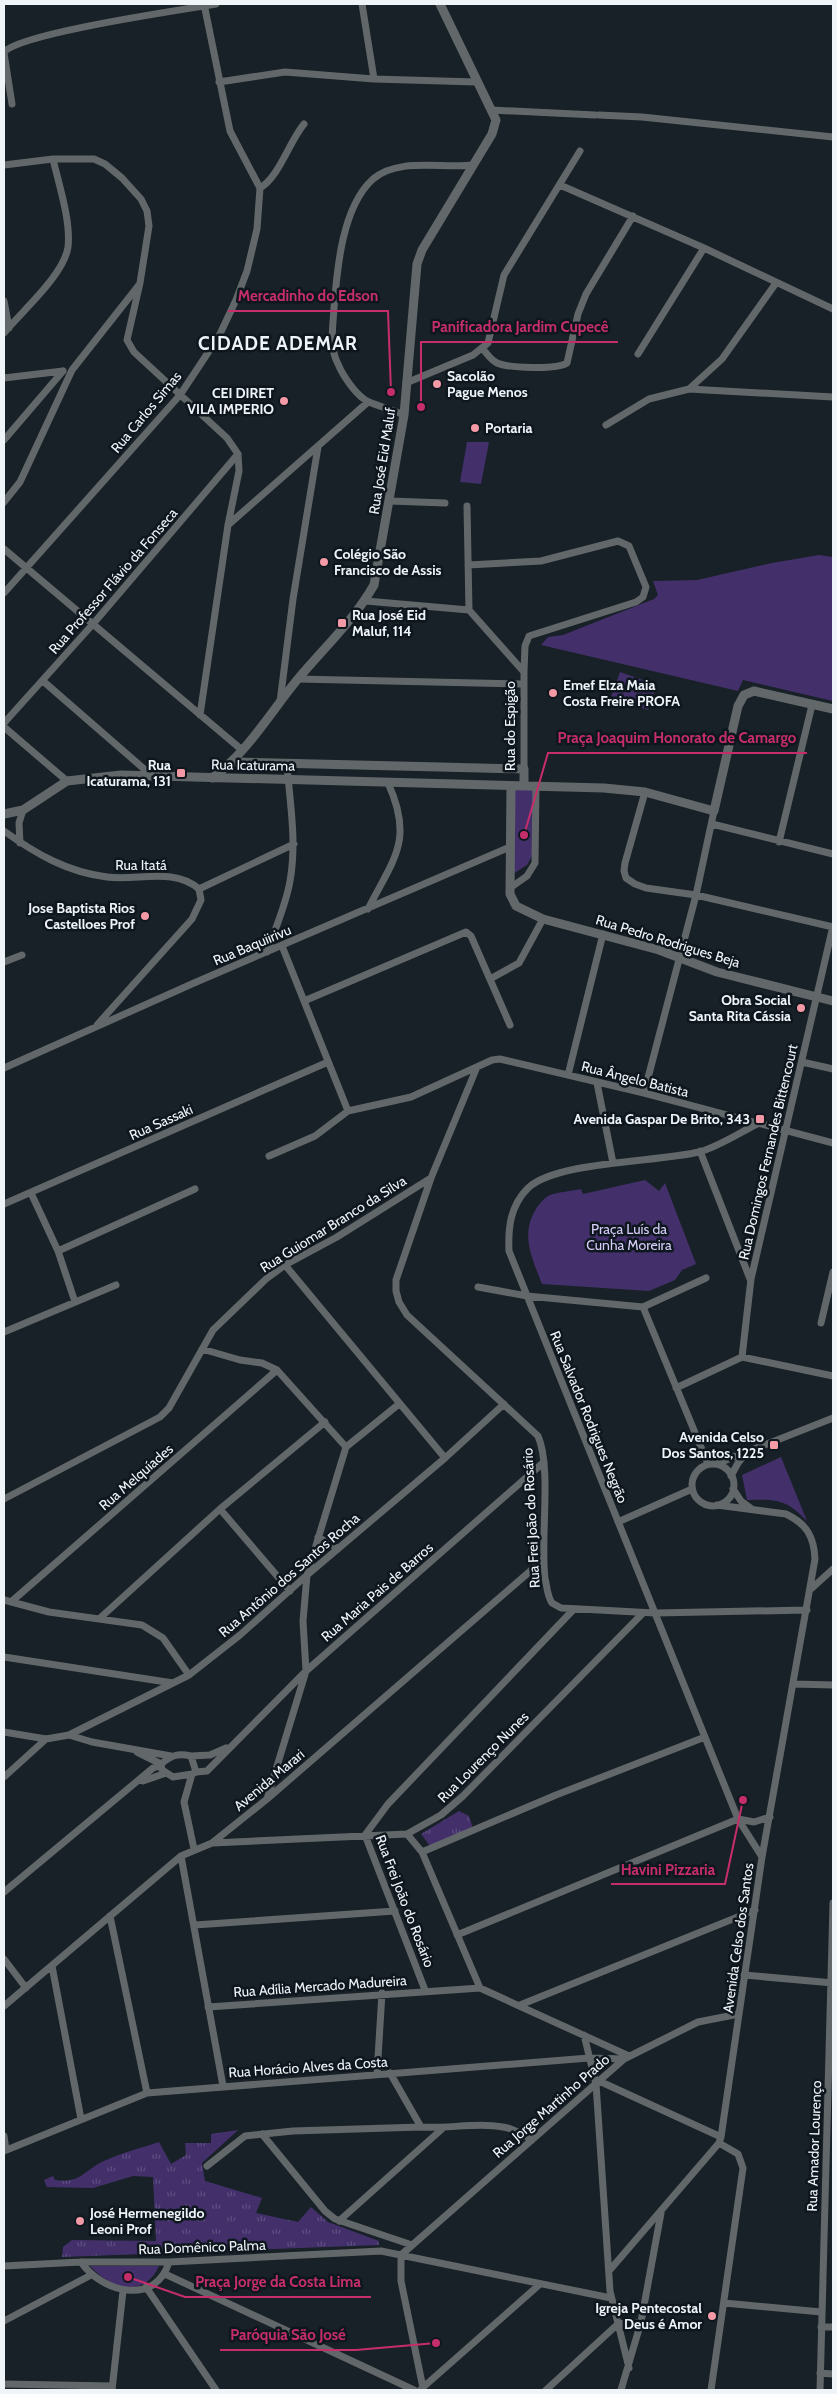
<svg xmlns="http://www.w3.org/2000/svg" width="837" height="2394" viewBox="0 0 837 2394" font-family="Cabin,sans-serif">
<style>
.grass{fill:url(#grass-tufts)}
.park{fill:#43306b}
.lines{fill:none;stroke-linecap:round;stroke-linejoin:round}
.minor{stroke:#62686a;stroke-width:7}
.tertiary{stroke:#62686a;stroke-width:9}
.poi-dot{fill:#f49aa6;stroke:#0f171e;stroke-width:2}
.labels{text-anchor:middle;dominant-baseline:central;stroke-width:5;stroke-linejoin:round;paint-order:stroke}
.poi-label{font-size:14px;font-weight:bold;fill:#eff4f9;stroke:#0f171e;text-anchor:end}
.street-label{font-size:14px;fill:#eff4f9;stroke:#0f171e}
.park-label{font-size:14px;fill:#d7cdf9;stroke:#0f171e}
.district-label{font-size:19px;font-weight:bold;letter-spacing:1px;fill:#eff4f9;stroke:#0f171e}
.leader{fill:none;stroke:#c62e6b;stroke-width:2}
.callout-dot{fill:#c62e6b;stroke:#0f171e;stroke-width:2}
.callout-label{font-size:15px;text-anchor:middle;font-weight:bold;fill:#c62e6b;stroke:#0f171e;stroke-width:5;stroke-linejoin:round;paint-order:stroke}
</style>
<defs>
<pattern id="grass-tufts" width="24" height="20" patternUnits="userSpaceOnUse" patternTransform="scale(1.25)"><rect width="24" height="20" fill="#43306b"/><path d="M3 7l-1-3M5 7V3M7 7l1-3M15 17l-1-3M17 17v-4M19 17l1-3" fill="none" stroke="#5e4f81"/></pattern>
</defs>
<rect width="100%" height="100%" fill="#182127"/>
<!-- grass -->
<path class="grass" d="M459 1811 469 1816 474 1832 433 1850 421 1834Z
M238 2130 202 2163 205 2181 262 2198 256 2213 298 2222 311 2207 328 2222 379 2241V2245L62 2257 63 2247 72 2240 156 2241 153 2177 133 2176 93 2188 47 2187 44 2180 53 2176 55 2180C81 2184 84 2170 104 2161 121 2153 141 2148 159 2142L171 2164 186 2155 185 2143H211V2134Z"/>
<!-- park -->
<path class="park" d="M467 442H489L481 484 460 482Z
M819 555 833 557V701L743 680 738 691 541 645 548 637 563 635 654 599 658 595 653 581 697 580 772 563Z
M620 672 657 685 648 710 611 697Z
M513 790H534L533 854 527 865 513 874Z
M645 1180 659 1191 665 1183 696 1264 682 1270 675 1280 649 1291 542 1284C532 1258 520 1235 536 1209 539 1204 544 1198 550 1195 559 1192 571 1191 581 1189L583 1194Z
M781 1457 807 1521C786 1499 776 1499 747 1500L742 1475Z
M90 2266H159C144 2299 111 2289 90 2266Z"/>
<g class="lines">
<!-- minor -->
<path class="minor" d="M362 4 374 79
M4 52C21 33 181 10 216 4
M4 53 12 104
M219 82 285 72 374 79 476 82
M491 110 595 115
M599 115 642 117 833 137
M4 165 53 159H94L105 164 122 178 141 199 147 211 149 226 140 283 127 340 134 352 227 438 238 454 239 471 228 525 200 715
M560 185 704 248 833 309
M260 188C279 177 289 142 304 124
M4 301 9 328
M4 333C22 311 64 275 68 247 71 221 59 185 53 159
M483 349C487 354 491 360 497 363 508 368 556 370 567 363L578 314 586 294 633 216
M638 354 704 248
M4 378 63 371
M406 383 473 355 488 343 504 275 580 151
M689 389 722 359 776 283
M404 415C393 410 381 407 369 402 357 397 343 376 338 364 329 347 333 326 334 308 337 269 342 207 373 179 399 157 442 169 473 165
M606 425 649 399 689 389 833 397
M4 440 63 371
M390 501 445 503
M4 502 20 482 72 370 139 285
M467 506 469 610
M228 525 368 402
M4 549 242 750
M468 565 541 561 618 541 629 546 646 587 643 597 636 602 529 636 525 646 524 672
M4 593 180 395 219 336 236 300 247 271 257 229 260 188 230 131 204 4
M366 601 469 610 524 672V769
M298 679 523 684
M43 681 151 775
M280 702 293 599 318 447
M4 723 93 624 238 454
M4 727 67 781
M645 792 625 863 624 871 626 878 635 884 646 888 696 895 833 927
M712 824 833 854
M4 831C36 854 67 872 107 877 138 881 174 867 199 889L201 900 192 919 97 1025
M779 842 812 705
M20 843 19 823 23 810
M510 888 527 876 535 863 536 786
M199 889 294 844
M368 909C394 858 414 840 388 783
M282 946 348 1111 411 1097 492 1060 500 1059 644 1093 833 1143
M267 952C275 929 286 905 290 881 297 842 290 804 287 765
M4 962 22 955
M490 979 519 963 543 919
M304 1001 466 932 471 936 510 1025
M802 1062 833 1069
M477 1067 431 1178 396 1280V1291L399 1302 407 1315 538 1436C552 1468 540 1539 545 1578 547 1586 547 1596 552 1603L561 1608 655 1613 807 1610
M4 1068 194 983 510 847
M568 1075 603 934
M597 1083 613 1163
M644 1093 696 895 714 811
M757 1124C739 1133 718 1147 699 1152 658 1162 557 1161 528 1188 510 1206 508 1228 509 1251L738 1819 762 1857
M700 1151 750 1279
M269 1156 315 1136 348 1111
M31 1193 58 1251 75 1302
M4 1204 328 1062
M58 1251 195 1189
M285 1265 445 1458
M478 1287 527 1296 643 1307 706 1278
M643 1307 708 1464
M821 1323 833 1272
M4 1332 116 1285
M202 1349 240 1360 262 1363 277 1370 346 1447 307 1575 303 1621 306 1671 267 1799
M742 1357 751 1279 833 926
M676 1388 742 1357 833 1376
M346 1447 399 1404
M716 1464 833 1418
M692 1485a21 21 0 1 1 42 0a21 21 0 1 1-42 0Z
M731 1476 738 1463 747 1452
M733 1489 741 1501 752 1509
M4 1499 160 1417 169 1408 213 1330 266 1279 285 1265 337 1237 431 1178
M220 1509 290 1591
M618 1522 692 1489
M318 1537 338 1549
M811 1589 833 1569
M4 1600 49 1612 142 1625 163 1638 189 1675
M11 1602 277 1370
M99 1619 220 1509 325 1422
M4 1657 173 1683
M794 1684 833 1685
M4 1732 46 1739 69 1735 92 1742 171 1756
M69 1735 189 1675 240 1635 307 1575 445 1458 504 1404
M137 1752 161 1764
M191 1756 210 1755 226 1748
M196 1772 207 1771 306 1671 544 1462
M192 1774 173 1777 162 1770 161 1764C172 1755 178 1753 191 1756L196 1772 192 1774 184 1802 194 1849
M4 1777 46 1739
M143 1781 166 1773
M738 1819 754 1822 770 1817
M407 1834 422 1852 480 1988
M213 1843 407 1834 441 1815 463 1796 643 1613
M422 1852 556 1795 705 1737
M181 1856 223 2086
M4 1892 153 1768 160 1766
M110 1916 147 2093
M195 1925 395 1911
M457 1935 738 1819
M4 1959 26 1988
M52 1966 81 2119
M744 1975 833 1983
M425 1990 365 1835 388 1804 574 1609
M520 2005 755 1910
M4 2006 181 1856 212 1843 267 1799 543 1560
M208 2007 480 1988 629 2056
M584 2035 596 2084 610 2291 629 2368
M390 2073 421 2127C447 2129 489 2121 511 2129 518 2131 525 2136 532 2140
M377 2074 382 1993
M599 2081 721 2137
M262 2134 325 2211 335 2219 412 2245
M4 2136 6 2150
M4 2151 147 2093 589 2058 624 2059
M207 2166 245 2136 293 2131 421 2127
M339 2221 442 2129
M401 2255 624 2059 698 2022 739 2014
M401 2255V2281L423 2388
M81 2262C102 2293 156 2306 169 2262
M4 2266 81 2262H169L381 2251 611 2298
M609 2271 719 2143 721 2137 762 1857 815 1559C814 1537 807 1524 786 1514L717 1505
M165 2274 414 2390
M146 2287 216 2390
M724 2303 821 2312
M4 2321 91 2275
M619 2323 629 2325 641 2322
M821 2327H833
M820 2373 833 2374
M4 2384 112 2386
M112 2390 123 2291
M420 2390 539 2285
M546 2390 619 2323
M621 2390 641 2322 661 2213
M711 2390 743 2168 738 2154 719 2143
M820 2390 833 1903"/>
<!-- tertiary -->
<path class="tertiary" d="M231 762 524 769V786
M212 778C247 753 270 713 297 680 323 649 354 620 374 585L404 415 417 264 422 250 492 134 496 120 440 4
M511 786 510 894 516 906 543 919 659 950 717 972 833 1001
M4 814 23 810 67 781 121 775 604 788 645 792 714 811 738 706 744 695 754 691 833 709"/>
</g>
<!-- markers -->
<g class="poi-dot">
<circle cx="437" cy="384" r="5"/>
<circle cx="284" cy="401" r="5"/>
<circle cx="475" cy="428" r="5"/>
<circle cx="324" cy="562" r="5"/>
<rect x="337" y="618" width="10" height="10" rx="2.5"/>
<circle cx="553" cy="693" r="5"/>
<rect x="176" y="768" width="10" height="10" rx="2.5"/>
<circle cx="145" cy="916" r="5"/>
<circle cx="801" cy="1008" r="5"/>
<rect x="755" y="1114" width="10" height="10" rx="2.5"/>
<rect x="769" y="1440" width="10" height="10" rx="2.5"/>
<circle cx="80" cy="2221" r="5"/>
<circle cx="712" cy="2316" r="5"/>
</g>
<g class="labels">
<!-- poi labels -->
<g class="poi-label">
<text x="447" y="376" text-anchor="start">Sacolão<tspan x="447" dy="16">Pague Menos</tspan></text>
<text x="274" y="393">CEI DIRET<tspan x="274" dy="16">VILA IMPERIO</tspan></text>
<text x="485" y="428" text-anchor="start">Portaria</text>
<text x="334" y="554" text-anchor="start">Colégio São<tspan x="334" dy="16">Francisco de Assis</tspan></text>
<text x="352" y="615" text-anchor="start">Rua José Eid<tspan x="352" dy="16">Maluf, 114</tspan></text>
<text x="563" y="685" text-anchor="start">Emef Elza Maia<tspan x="563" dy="16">Costa Freire PROFA</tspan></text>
<text x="171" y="765">Rua<tspan x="171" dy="16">Icaturama, 131</tspan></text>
<text x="135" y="908">Jose Baptista Rios<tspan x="135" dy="16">Castelloes Prof</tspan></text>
<text x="791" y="1000">Obra Social<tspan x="791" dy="16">Santa Rita Cássia</tspan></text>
<text x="750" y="1119">Avenida Gaspar De Brito, 343</text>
<text x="764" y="1437">Avenida Celso<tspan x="764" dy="16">Dos Santos, 1225</tspan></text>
<text x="90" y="2213" text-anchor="start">José Hermenegildo<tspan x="90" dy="16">Leoni Prof</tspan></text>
<text x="702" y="2308">Igreja Pentecostal<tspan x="702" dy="16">Deus é Amor</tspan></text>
</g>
<!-- street labels -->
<g class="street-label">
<text transform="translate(146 412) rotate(-50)">Rua Carlos Simas</text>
<text transform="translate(382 461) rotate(-81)">Rua José Eid Maluf</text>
<text transform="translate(113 581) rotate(-49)">Rua Professor Flávio da Fonseca</text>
<text transform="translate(510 726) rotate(-90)">Rua do Espigão</text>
<text transform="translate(253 765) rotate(1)">Rua Icaturama</text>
<text x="141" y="865">Rua Itatá</text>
<text transform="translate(668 941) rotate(17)">Rua Pedro Rodrigues Beja</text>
<text transform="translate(252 945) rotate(-23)">Rua Baquiirivu</text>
<text transform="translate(635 1079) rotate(14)">Rua Ângelo Batista</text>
<text transform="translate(161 1122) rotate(-24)">Rua Sassaki</text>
<text transform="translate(768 1152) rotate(-77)">Rua Domingos Fernandes Bittencourt</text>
<text transform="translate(333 1224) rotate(-32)">Rua Guiomar Branco da Silva</text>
<text transform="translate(589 1417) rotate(68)">Rua Salvador Rodrigues Negrão</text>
<text transform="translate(136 1477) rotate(-41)">Rua Melquíades</text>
<text transform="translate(531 1518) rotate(-93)">Rua Frei João do Rosário</text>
<text transform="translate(289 1575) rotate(-41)">Rua Antônio dos Santos Rocha</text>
<text transform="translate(377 1592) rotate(-41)">Rua Maria Pais de Barros</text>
<text transform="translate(483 1757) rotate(-45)">Rua Lourenço Nunes</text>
<text transform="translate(269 1780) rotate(-40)">Avenida Marari</text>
<text transform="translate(405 1901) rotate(69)">Rua Frei João do Rosário</text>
<text transform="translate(738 1938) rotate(-82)">Avenida Celso dos Santos</text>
<text transform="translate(320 1986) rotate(-4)">Rua Adília Mercado Madureira</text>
<text transform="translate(308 2067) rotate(-4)">Rua Horácio Alves da Costa</text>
<text transform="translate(551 2106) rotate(-41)">Rua Jorge Martinho Prado</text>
<text transform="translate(814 2146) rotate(-88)">Rua Amador Lourenço</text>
<text transform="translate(202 2247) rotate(-2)">Rua Domênico Palma</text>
</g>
<!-- park labels -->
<g class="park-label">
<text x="629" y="1229">Praça Luís da<tspan x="629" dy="16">Cunha Moreira</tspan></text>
</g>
<!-- district labels -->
<g class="district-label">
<text x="278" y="343">CIDADE ADEMAR</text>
</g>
</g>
<!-- callouts -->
<path class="leader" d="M391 392L388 311H228M421 407L421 342H618M524 835L548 753H807M743 1800L725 1884H611M128 2277L185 2297H371M436 2343L356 2350H220"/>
<g class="callout-dot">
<circle cx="391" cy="392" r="5"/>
<circle cx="421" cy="407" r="5"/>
<circle cx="524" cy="835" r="5"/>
<circle cx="743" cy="1800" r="5"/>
<circle cx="128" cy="2277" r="5"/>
<circle cx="436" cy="2343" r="5"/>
</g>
<g class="callout-label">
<text x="308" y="301">Mercadinho do Edson</text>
<text x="520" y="332">Panificadora Jardim Cupecê</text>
<text x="677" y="743">Praça Joaquim Honorato de Camargo</text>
<text x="668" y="1875">Havini Pizzaria</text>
<text x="278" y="2287">Praça Jorge da Costa Lima</text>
<text x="288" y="2340">Paróquia São José</text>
</g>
<!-- border -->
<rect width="837" height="2394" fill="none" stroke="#eff4f9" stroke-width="10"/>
</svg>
